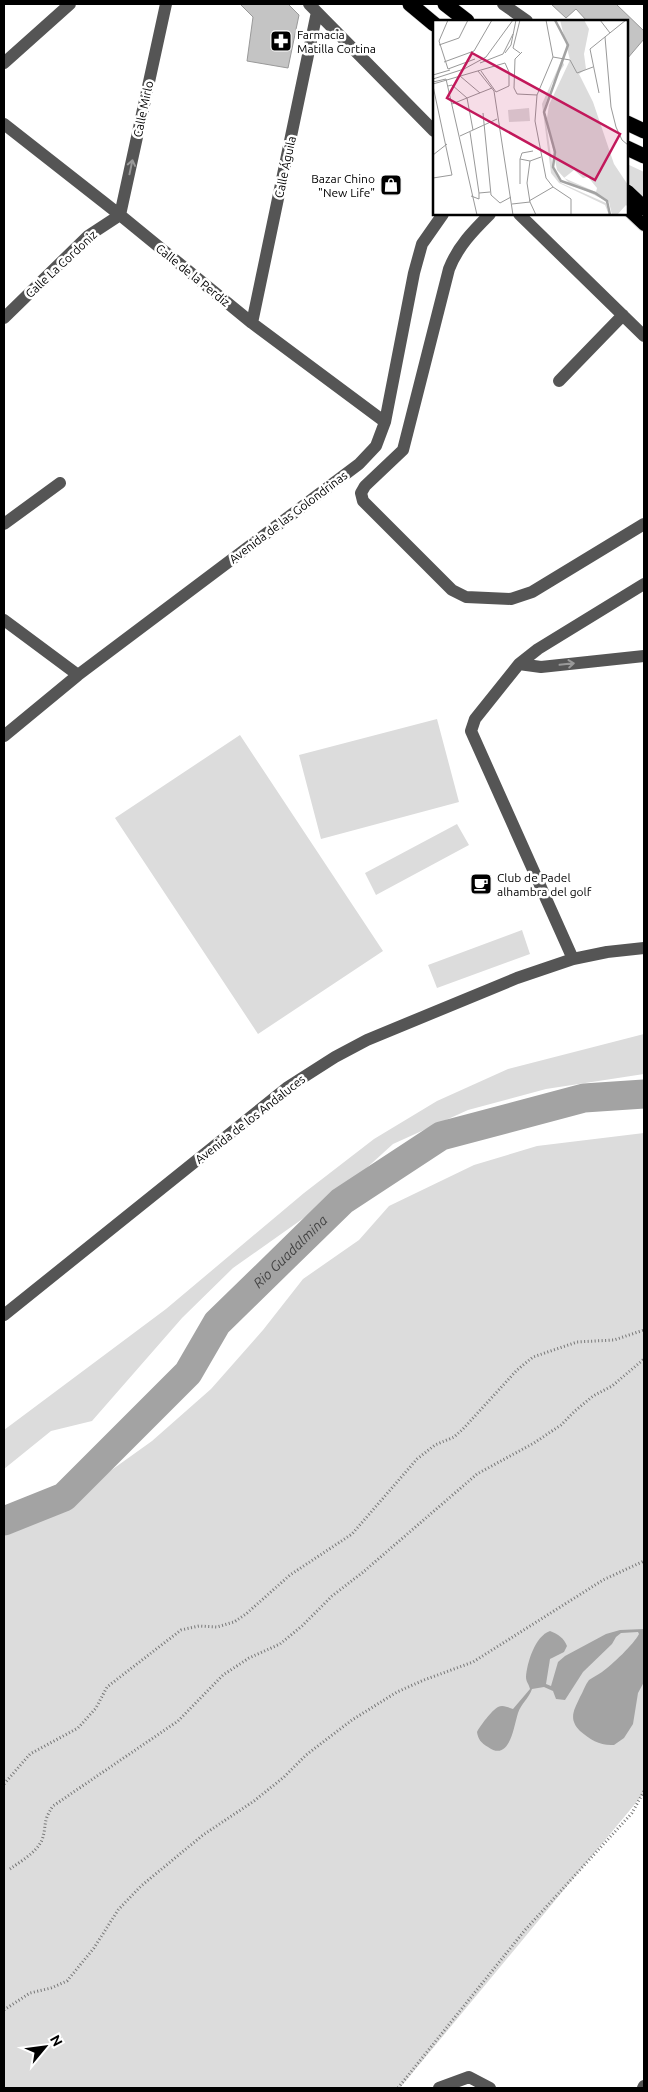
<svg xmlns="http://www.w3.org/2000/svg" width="648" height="2092" viewBox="0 0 648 2092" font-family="Ubuntu,sans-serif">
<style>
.green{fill:#dcdcdc}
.water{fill:#a3a3a3}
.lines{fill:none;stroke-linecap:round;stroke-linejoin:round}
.river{stroke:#a3a3a3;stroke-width:29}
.building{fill:#c4c4c4;stroke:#999}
.major-casing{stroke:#dbdbdb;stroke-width:14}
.highway-casing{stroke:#dbdbdb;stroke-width:16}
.path{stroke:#777;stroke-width:3;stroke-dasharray:1 2.5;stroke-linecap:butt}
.minor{stroke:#555;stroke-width:12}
.major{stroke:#000;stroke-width:12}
.highway{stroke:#000;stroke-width:15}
.oneway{stroke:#999}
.labels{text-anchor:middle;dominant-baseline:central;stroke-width:5;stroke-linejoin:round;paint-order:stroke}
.poi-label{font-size:12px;fill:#000;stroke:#fff;text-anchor:start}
.street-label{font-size:12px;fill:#000;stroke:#fff}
.water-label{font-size:14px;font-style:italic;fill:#444;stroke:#fff}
.inset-river{fill:none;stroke:#a3a3a3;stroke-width:2.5}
.inset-road{fill:none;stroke:#999;stroke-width:1}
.view{fill:#c2185b;fill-opacity:0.15;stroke:#c2185b;stroke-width:2.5}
.inset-edge{fill:none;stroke:#000;stroke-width:2.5}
</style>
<rect width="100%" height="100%" fill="#fff"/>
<!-- green -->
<path class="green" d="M627 164 644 172V201L627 185Z
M437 719 459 802 321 839 299 755Z
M240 735 383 951 258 1034 115 818Z
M457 824 469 845 376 895 365 873Z
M522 930 530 954 437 988 428 965Z
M644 1034V1074L546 1089 468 1110 393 1144 339 1193 233 1268 182 1318 92 1421 51 1431 4 1469V1430L166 1309 304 1193 374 1139 437 1101 508 1069Z
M644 1133V1793L400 2088H4V1535L33 1522 85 1489 152 1441 211 1389 263 1330 303 1279 359 1240 389 1206 474 1165 537 1146Z"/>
<!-- water -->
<path class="water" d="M644 1629V1682L638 1693 633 1724 624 1738 614 1745C600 1746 591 1740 580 1731 568 1719 574 1710 580 1697 583 1692 585 1685 589 1680 593 1677 598 1675 602 1672 612 1665 634 1644 639 1634L638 1632 621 1633 616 1637 612 1644 583 1672 565 1700 556 1699 553 1691 544 1687 532 1689C529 1698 521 1704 518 1713 514 1725 510 1763 488 1747 481 1743 478 1739 477 1732 480 1726 492 1710 498 1707 503 1704 509 1708 513 1709L530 1689C529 1684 526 1682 526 1677 527 1663 535 1636 550 1631 558 1634 564 1638 567 1646L564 1652 550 1659 546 1684 551 1686 558 1662 565 1656 606 1634 620 1630Z"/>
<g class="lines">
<!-- river -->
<path class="river" id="s1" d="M4 1521 64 1497 188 1373 217 1323 342 1201 441 1136 584 1098 644 1094"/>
</g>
<!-- building -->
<path class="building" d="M240 4H288L299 15 288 68 247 61 253 17Z
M551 4H616L644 31V39L627 59V21H587L576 9 566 18Z"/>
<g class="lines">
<!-- major casing -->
<g class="major-casing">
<path id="major" d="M627 209 644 225"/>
</g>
<!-- highway casing -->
<g class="highway-casing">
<path id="highway" d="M410 4 434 24
M445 4 467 21
M627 123 644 131
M627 148 644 156
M627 192 644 208"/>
</g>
<!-- path -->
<path class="path" d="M4 1784 30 1754 78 1728 96 1708 107 1687 181 1630 199 1626 217 1627 234 1622 246 1614 290 1575 352 1534 417 1459 435 1445 454 1437 463 1429 517 1370 533 1357 577 1342 614 1340 644 1330
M10 1869C21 1861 36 1853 42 1840 47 1826 42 1822 53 1806L178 1721 223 1675 249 1658 280 1644 302 1626 332 1596 362 1573 477 1474 534 1443 561 1425 575 1411 593 1396 612 1386 644 1359
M4 2010 30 1993 51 1988 67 1981 94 1948 118 1910 141 1886 203 1835 254 1801 284 1777 306 1755 352 1720 397 1692 424 1680 473 1662 603 1580 644 1561
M398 2088 525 1930 632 1813 644 1791"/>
<!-- minor -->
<path class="minor" d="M309 4 434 131
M503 4 527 21
M4 63 70 4
M4 124 120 215 252 323 385 422
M490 214C473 231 458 246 449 269L403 450 365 486 361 493 363 501 452 590 466 597 511 599 532 592 644 524
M519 214 644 336
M4 318 88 236 120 215 166 4
M252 323 317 12
M559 381 623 315
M4 524 60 483
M4 620 78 675
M519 664 541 667 644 656
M4 736 78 675 359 464 376 446 385 422 414 273 422 244 443 214
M573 959 471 731 475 719 519 664 538 649 644 584
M4 1315 288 1087 335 1057 367 1040 517 978 573 959 607 952 644 948
M439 2088 469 2077 490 2088
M643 2088 644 2086"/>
<!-- major -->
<use href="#major" class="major"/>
<!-- highway -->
<use href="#highway" class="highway"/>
</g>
<!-- one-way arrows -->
<defs><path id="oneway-shaft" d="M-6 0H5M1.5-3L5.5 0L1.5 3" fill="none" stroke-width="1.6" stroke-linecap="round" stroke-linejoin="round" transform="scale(1.25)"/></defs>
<g class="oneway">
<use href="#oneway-shaft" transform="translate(131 167) rotate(-78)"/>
<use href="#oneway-shaft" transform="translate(567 664) rotate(-6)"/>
</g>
<!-- icons -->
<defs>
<g id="pharmacy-square" transform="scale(1.125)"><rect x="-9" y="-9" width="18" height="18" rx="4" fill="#000" stroke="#fff"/><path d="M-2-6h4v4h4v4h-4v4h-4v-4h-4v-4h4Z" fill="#fff"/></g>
<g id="shop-square" transform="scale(1.125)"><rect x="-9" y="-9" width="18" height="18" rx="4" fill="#000" stroke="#fff"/><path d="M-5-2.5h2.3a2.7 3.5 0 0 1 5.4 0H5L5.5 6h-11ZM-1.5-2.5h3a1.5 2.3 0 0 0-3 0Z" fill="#fff"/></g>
<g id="cafe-square" transform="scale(1.125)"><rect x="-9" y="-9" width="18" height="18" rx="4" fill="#000" stroke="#fff"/><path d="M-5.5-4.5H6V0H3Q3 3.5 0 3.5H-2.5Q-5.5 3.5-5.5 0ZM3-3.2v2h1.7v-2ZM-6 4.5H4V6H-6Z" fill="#fff"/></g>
</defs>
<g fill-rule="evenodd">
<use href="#pharmacy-square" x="281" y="41"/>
<use href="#shop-square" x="391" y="185"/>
<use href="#cafe-square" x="481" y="884"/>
</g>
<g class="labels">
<!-- poi labels -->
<g class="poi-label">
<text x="297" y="34">Farmacia<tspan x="297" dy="14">Matilla Cortina</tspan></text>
<text x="375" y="178" text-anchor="end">Bazar Chino<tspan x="375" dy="14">"New Life"</tspan></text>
<text x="497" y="877">Club de Padel<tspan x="497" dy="14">alhambra del golf</tspan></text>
</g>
<!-- street labels -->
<g class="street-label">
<text transform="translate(143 109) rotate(-78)">Calle Mirlo</text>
<text transform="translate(285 167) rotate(-78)">Calle Águila</text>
<text transform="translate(61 264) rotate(-43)">Calle La Cordoniz</text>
<text transform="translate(193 275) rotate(39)">Calle de la Perdiz</text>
<text transform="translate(288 517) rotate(-37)">Avenida de las Golondrinas</text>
<text transform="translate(250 1119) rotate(-38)">Avenida de los Andaluces</text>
</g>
<!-- water labels -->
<g class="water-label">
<text stroke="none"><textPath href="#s1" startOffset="400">Rio Guadalmina</textPath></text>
</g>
</g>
<!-- overview -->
<g transform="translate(433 20)">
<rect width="195" height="195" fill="#fff"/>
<path d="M127 0H151L156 9 151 34 153 49 146 54 160 82 181 144 195 165V187L193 185 184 195H179L176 182 136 163 124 150 114 98 116 85 137 40ZM141 150 150 158 155 157 164 168 163 172 131 158ZM129 39 131 45 119 64 111 89 120 149 128 163 173 183 176 195 172 185 126 163 118 153 109 84ZM96 88 97 101 76 102 75 90Z" fill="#dcdcdc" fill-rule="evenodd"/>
<path class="inset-river" d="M122 0 135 25 111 92 122 132 120 147 128 161 162 173 174 181 177 195"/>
<path class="inset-road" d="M87 0 80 28 87 33M113 0 120 37 104 75 102 101 113 158 120 167 138 179V195M167 0 177 13M172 17 178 87 183 107 189 120 195 125M6 25 26 18 35 0M89 32 82 39 81 68 84 74 104 75M72 33 78 25 83 0M120 37 137 40 144 53 160 47M11 42 41 31 59 0M47 43 70 34 80 14M15 49 6 21 15 0M15 49 42 39M45 51 61 71 80 195M0 55 17 50M27 56 47 73M0 59 31 49 53 37 80 0M0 62 13 59 44 195M0 64 72 43 76 52V66L63 72 48 51M0 66 19 155 0 158M15 66 19 65 34 78 40 110M166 73 157 29 193 0M19 84 59 68M50 93 58 175 67 183 78 177M37 112 46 173M27 116 64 99M0 135 14 124M97 141 87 139 89 133 100 131M87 164V139M38 176 46 179V173L57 172M96 181 120 167M79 184 97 182M103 195 97 182 94 163 97 141 108 137M134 195H155"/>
<path class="view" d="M39 33 187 114 162 160 14 78Z"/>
<rect width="195" height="195" class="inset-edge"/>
</g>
<!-- border -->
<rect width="648" height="2092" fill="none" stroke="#000000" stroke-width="10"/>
<!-- north arrow -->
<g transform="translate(45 2047) rotate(61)" stroke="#ffffff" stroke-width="4" paint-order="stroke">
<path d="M0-4L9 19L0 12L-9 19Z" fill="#000000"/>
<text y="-8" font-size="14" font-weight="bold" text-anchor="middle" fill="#000000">N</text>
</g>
</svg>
